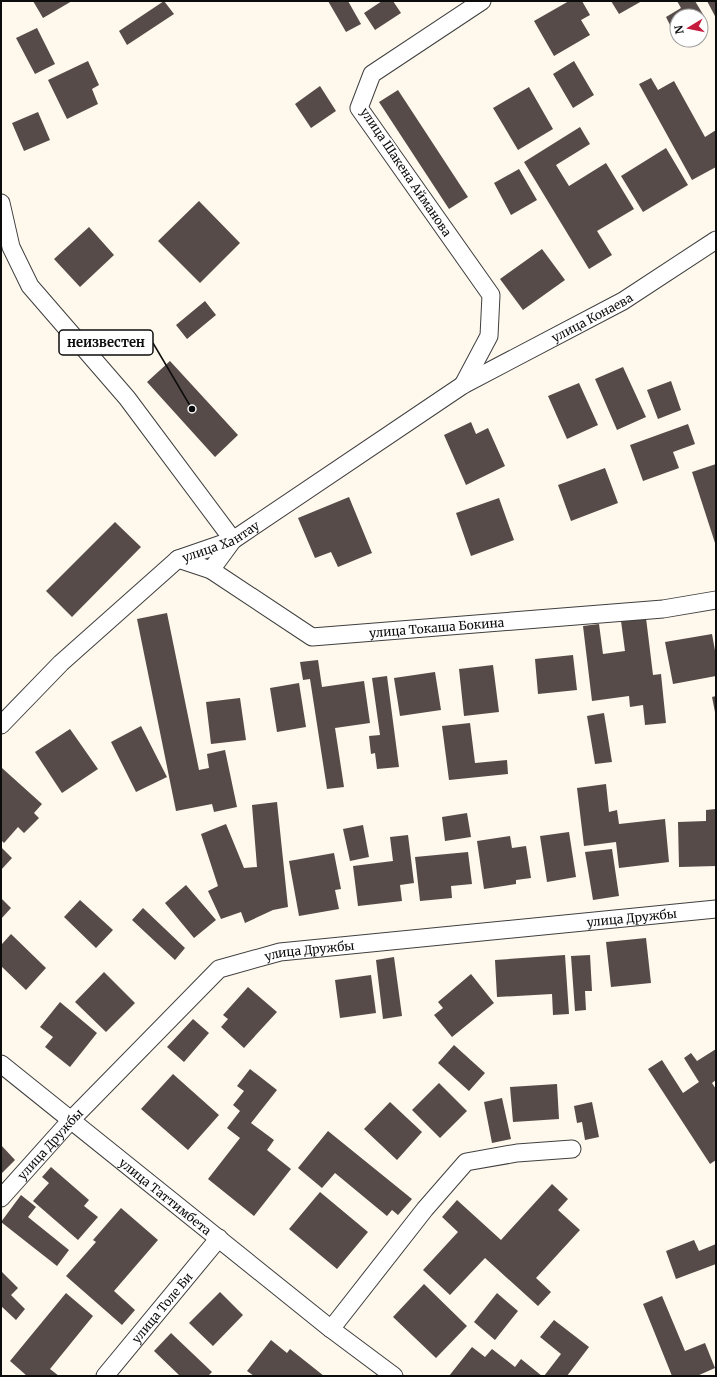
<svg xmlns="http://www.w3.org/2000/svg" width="717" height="1377" viewBox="0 0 717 1377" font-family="Merriweather,serif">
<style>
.building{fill:#564b48}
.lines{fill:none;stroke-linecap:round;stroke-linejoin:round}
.street-casing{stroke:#3f3f3f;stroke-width:19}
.street{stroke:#fff;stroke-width:17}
.labels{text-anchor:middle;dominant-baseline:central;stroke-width:4;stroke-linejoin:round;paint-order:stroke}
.street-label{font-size:12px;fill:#0c0c0c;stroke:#fff}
.leader{fill:none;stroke:#0c0c0c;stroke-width:1.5}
.callout-dot{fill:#0c0c0c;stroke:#fff;stroke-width:1.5}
.callout{fill:#fff;stroke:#0c0c0c;stroke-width:1.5}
.callout-label{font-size:13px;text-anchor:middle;font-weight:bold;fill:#0c0c0c}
</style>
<rect width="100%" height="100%" fill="#fff8ec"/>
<!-- building -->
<path class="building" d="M33 1H72L43 18Z
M164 1 174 14 127 45 119 31Z
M328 1H348L361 24 346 32Z
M382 1H393L401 13 375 30 364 13Z
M569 1H582L590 15 581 20 590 35 554 56 534 21Z
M611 1H642L619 14Z
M677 1H695L704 16 701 18V16H677V31L674 33 666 17 681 8Z
M707 1H716V18Z
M37 28 55 64 35 74 16 38Z
M88 61 99 85 92 89 98 104 67 119 48 80Z
M574 61 594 95 573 108 553 74Z
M651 78 658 90 674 81 705 137 716 130V167L692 180 639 84Z
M320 86 336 111 311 128 295 104Z
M529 87 553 129 518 150 493 108Z
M398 90 468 197 449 209 379 102Z
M38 112 50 140 24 151 12 123Z
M580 127 590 144 556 165 569 186 606 163 634 209 597 231 612 255 589 269 524 162Z
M666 148 688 185 643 212 621 176Z
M519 169 537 200 511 215 494 183Z
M199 201 240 243 200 283 158 241Z
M89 227 114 255 80 287 54 259Z
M542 249 565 280 523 310 500 279Z
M205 301 216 315 187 339 176 325Z
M170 361 238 435 215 457 147 382Z
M623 367 646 417 617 430 595 379Z
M671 381 681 410 658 419 647 390Z
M579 383 598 425 567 439 548 396Z
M471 422 476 434 488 428 505 466 466 485 444 435Z
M688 424 695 444 673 452 679 468 643 481 630 445Z
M716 464V546L692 472Z
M605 468 618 503 571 521 558 485Z
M349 497 372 553 338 567 331 552 315 558 298 518Z
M499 498 514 540 471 556 456 513Z
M115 522 141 547 72 617 46 591Z
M167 613 199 770 209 768 207 754 225 750 237 807 214 812 212 804 176 811 137 619Z
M646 618 653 675 661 674 666 723 645 725 643 705 630 707 629 696 592 701 583 626 599 624 603 654 625 651 621 621Z
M712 634 716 656V676L673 684 665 642Z
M573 655 577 690 538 694 535 659Z
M318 660 322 687 364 681 370 723 335 728 344 787 327 789 310 679 303 680 300 662Z
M493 665 499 712 464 716 459 669Z
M435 672 441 710 400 716 394 678Z
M387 676 399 767 377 769 375 753 371 754 369 736 380 735 372 678Z
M299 683 306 727 277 732 270 688Z
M716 696V712H715L712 697Z
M240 698 246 740 211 744 206 702Z
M604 713 612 762 595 764 587 716Z
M470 723 475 763 507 760 508 774 449 780 442 726Z
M141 726 167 777 136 792 111 742Z
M70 729 98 769 62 793 35 752Z
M2 768 42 804 34 813 39 818 24 833 18 827 4 843 1 840V769Z
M606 784 609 812 617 810 619 824 665 819 669 862 619 868 616 842 584 846 577 788Z
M277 802 288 907 273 910 245 923 241 912 221 919 208 891 218 886 201 834 226 824 244 868 257 867 252 805Z
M716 809V866L679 867 678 822 706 821V810Z
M467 813 471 837 445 841 442 817Z
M363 825 369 857 350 861 343 829Z
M569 832 576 877 547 882 540 836Z
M408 835 414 883 400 885 402 901 358 906 353 866 393 861 390 837Z
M510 836 512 848 526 846 531 878 516 880V884L484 889 477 841Z
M1 847 12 858 1 870Z
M612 849 619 896 593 900 585 852Z
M468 852 472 884 451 886 452 898 420 901 415 857Z
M334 853 341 889 335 890 339 909 299 916 289 861Z
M186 885 216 920 194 938 165 903Z
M1 898 11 908 1 919Z
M80 900 113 930 96 948 64 917Z
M143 908 185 948 175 960 132 920Z
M11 934 46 968 26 990 1 966V943L2 944Z
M646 938 651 983 611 987 606 942Z
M565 955 569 1014 553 1015 552 994 497 997 495 960Z
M590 955 592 991H585L586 1010 575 1011 571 956Z
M394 957 402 1016 383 1019 376 960Z
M104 972 135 1003 106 1032 75 1002Z
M471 974 494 1003 452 1037 434 1015 443 1008 438 1002Z
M371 975 376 1013 340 1018 335 980Z
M248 987 277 1012 244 1048 221 1027 228 1019 223 1015Z
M60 1002 97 1033 70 1067 45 1047 53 1037 40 1027Z
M193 1019 209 1033 184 1062 167 1047Z
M454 1045 485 1073 469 1091 438 1063Z
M716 1049V1080L712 1083 716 1089V1160L710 1164 648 1069 662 1060 683 1093 699 1082 684 1058 691 1053 697 1061Z
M250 1069 277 1090 251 1123 274 1140 267 1150 291 1169 254 1216 208 1179 240 1138 227 1128 240 1111 233 1105 244 1091 237 1086Z
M173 1074 219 1115 188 1150 141 1109Z
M439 1083 467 1111 440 1138 412 1110Z
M557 1084 559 1119 513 1122 510 1087Z
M502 1098 511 1139 492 1143 484 1102Z
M390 1102 422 1132 397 1160 364 1129Z
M592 1102 599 1137 585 1140 582 1122 577 1123 574 1106Z
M328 1131 412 1199 398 1215 392 1210 387 1216 335 1173 322 1188 298 1168Z
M1 1145 15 1160 1 1174Z
M51 1167 89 1200 84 1206 98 1217 78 1240 33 1201 49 1183 42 1177Z
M552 1184 568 1199 558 1210 580 1230 536 1278 551 1292 538 1306 485 1258 450 1295 423 1270 458 1232 442 1217 457 1200 501 1240Z
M320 1192 368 1232 337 1269 289 1229Z
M21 1195 36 1207 28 1217 69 1250 57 1266 1 1222Z
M121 1208 158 1240 114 1291 135 1310 122 1325 66 1276 96 1242 93 1240Z
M694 1240 699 1251 716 1244V1264L676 1279 666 1251Z
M1 1271 18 1288 11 1295 25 1309 16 1320 1 1306Z
M424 1284 467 1326 436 1358 393 1317Z
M220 1292 243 1315 213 1346 189 1323Z
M66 1293 93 1316 50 1369 59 1376H27L10 1361Z
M497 1293 518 1311 495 1340 474 1322Z
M662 1296 685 1351 705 1343 715 1368 697 1376H672L643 1304Z
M554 1320 589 1347 567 1376H544L561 1354 540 1337Z
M171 1333 212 1372 208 1376H180L154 1351Z
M271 1340 287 1353 290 1349 324 1376H254L247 1371Z
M472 1347 485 1357 492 1349 515 1367 521 1359 542 1376H449Z"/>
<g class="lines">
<!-- street casing -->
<g class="street-casing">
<g id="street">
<path d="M1 203 11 247 30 286 127 398 233 540 211 570"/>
<path d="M463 385 489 336 491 295 359 108 372 74 482 1"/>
<path id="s1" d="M178 559 211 570 312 637 663 609 716 600"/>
<path id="s2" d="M1 725 61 663 178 559 233 540 463 385 623 301 716 240"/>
<path id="s3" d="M1 1064 331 1329 394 1376"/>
<path id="s4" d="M1 1198 71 1120 219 969 280 952 716 909"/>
<path d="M331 1329 425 1209 466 1162 517 1153 572 1149"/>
<path id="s5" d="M105 1376 219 1238"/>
</g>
</g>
<!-- street -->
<use href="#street" class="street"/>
</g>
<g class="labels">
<!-- street labels -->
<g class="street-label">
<text transform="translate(406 172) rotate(56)">улица Шакена Айманова</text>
<text stroke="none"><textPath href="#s2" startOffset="724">улица Конаева</textPath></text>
<text stroke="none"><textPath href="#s2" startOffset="289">улица Хантау</textPath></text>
<text stroke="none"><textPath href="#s1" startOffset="281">улица Токаша Бокина</textPath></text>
<text stroke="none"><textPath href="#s4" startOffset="733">улица Дружбы</textPath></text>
<text stroke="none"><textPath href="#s4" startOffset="409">улица Дружбы</textPath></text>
<text stroke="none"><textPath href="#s4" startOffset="73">улица Дружбы</textPath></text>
<text stroke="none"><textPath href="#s3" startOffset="211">улица Таттимбета</textPath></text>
<text stroke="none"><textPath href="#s5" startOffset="89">улица Толе Би</textPath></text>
</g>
</g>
<!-- callouts -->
<path class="leader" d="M192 409L153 343"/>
<circle class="callout-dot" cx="192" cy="409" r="4"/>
<rect class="callout" x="59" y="330" width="94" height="25" rx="4"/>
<g class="callout-label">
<text x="106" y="347">неизвестен</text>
</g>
<!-- border -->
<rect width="717" height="1377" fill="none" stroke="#0c0c0c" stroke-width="4"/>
<!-- north arrow -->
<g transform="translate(689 28) rotate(260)"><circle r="19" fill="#ffffff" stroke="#9e9e9e"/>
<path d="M0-3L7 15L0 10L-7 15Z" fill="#c51c3d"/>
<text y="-6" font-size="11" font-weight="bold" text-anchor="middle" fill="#0c0c0c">N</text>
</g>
</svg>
